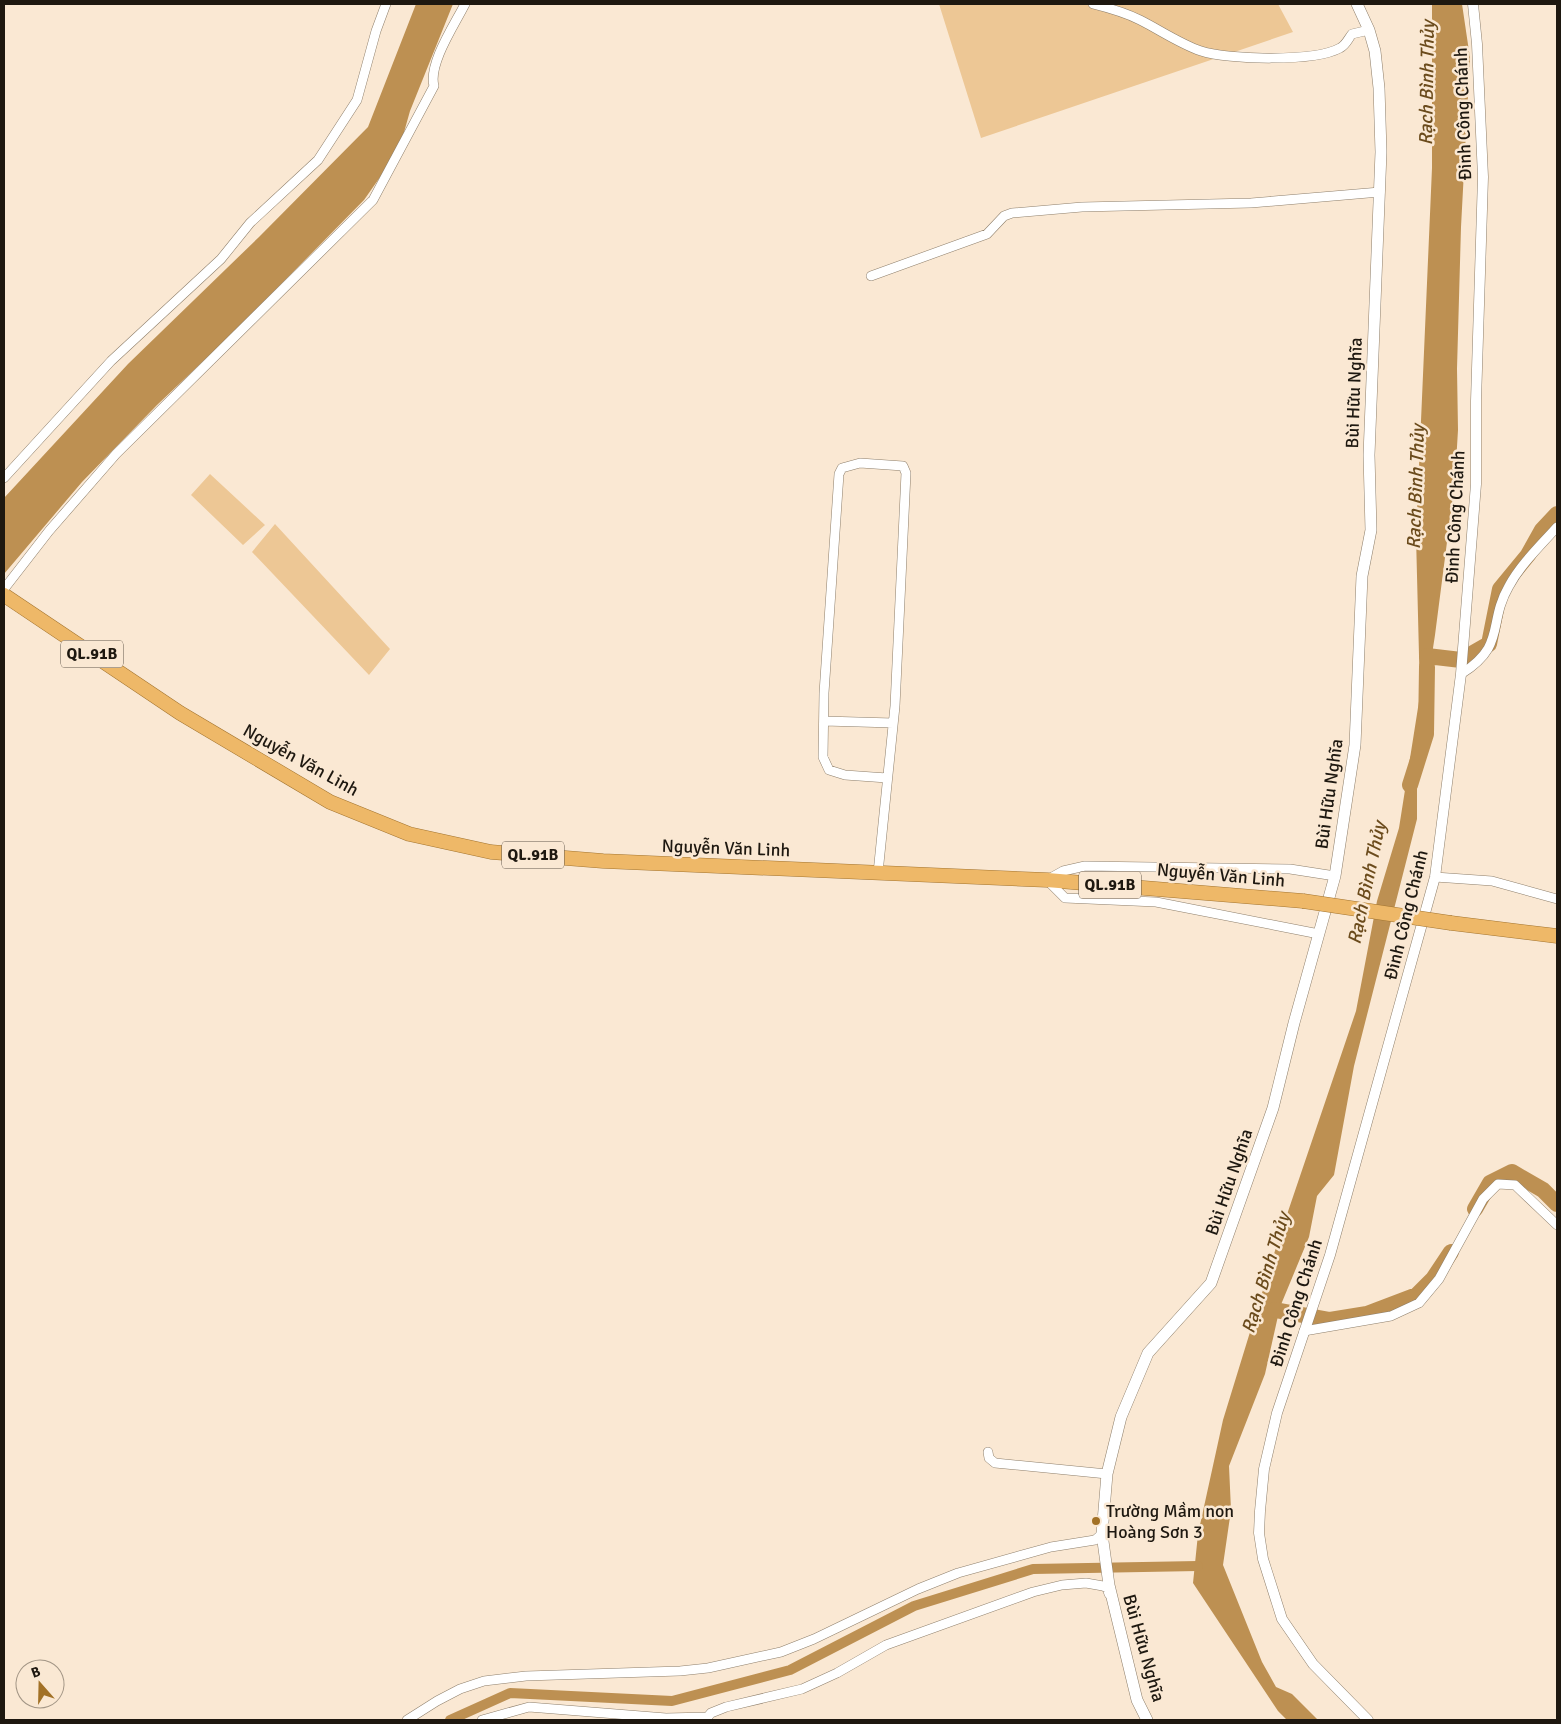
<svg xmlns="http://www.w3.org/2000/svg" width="1561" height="1724" viewBox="0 0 1561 1724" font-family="Signika,sans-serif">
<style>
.green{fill:#edc795}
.water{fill:#bd9052}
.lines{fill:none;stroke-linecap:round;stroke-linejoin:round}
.canal{stroke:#bd9052;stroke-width:10}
.river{stroke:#bd9052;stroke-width:16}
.minor-casing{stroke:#8e7f6b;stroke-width:10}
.tertiary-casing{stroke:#8e7f6b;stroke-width:11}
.secondary-casing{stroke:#8e7f6b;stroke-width:12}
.trunk-casing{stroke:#a37531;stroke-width:15}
.minor{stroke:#fff;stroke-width:9}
.tertiary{stroke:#fff;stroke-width:10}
.secondary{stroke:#fff;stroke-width:11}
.trunk{stroke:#eeb868;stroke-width:14}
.trunk-bridge-casing{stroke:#a37531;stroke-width:15;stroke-linecap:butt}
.trunk-bridge{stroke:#eeb868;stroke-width:14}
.poi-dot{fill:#a27126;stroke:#fae8d3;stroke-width:2}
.labels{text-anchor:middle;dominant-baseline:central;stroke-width:5;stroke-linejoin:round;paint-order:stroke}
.shield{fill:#fae8d3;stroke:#60564a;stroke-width:1}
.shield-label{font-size:16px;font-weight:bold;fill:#1e1810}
.street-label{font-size:18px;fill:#1e1810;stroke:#fae8d3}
.poi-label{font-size:18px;fill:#1e1810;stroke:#fae8d3;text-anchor:start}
.water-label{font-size:19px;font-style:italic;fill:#6b4b1c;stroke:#fae8d3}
</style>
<rect width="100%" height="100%" fill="#fae8d3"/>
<!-- green -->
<path class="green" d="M939 4H1278L1293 32 981 138Z
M210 474 265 525 243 545 191 495Z
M275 524 390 649 369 675 252 552Z"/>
<!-- water -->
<path class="water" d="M416 4H453L410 111 399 150 364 200 234 332 157 405 82 482 4 574V498L128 364 259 237 368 127Z
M1432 4H1462L1470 58 1461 227 1457 369 1458 430 1455 480 1435 635 1417 752V819L1354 1066 1334 1175 1317 1196 1309 1237 1280 1307 1265 1374 1229 1466 1231 1510 1223 1565 1262 1662 1276 1687 1292 1694 1318 1720H1287L1278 1711 1193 1583 1198 1534 1223 1420 1278 1241 1356 1011 1377 901 1399 828 1420 695 1416 536 1432 168Z"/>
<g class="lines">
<!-- canal -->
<path class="canal" d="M450 1720 510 1693 672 1701 790 1670 914 1606 1033 1569 1198 1566"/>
<!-- river -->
<path class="river" d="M1427 656 1461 660 1489 644 1500 589 1528 555 1542 530 1557 514
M1410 785 1426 734 1427 667
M1475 1209 1490 1183 1512 1172 1543 1190 1557 1204
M1275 1310 1330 1320 1367 1314 1417 1295 1433 1279 1451 1252"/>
<!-- minor casing -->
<g class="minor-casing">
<path id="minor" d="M1093 4C1109 8 1126 13 1140 20 1160 30 1180 44 1201 51 1228 60 1315 62 1340 48 1346 45 1348 39 1352 34L1369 30
M871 276 987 234 1004 216 1012 213 1082 207 1251 203 1380 192
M4 478 111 361 221 259 250 223 318 160 357 100 376 31 386 4
M4 589 49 531 116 454 373 200 434 86C428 64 455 24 465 4
M1461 674C1507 645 1487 624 1509 586 1521 564 1540 546 1557 527
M824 721 893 723
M878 873 895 706 906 473 903 466 860 463 842 468 839 474 824 693 823 757 829 770 845 775 887 778
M1435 877 1492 881 1557 899
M1319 934 1156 902 1065 898 1047 880 1063 871 1085 866 1290 869 1335 876
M1304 1331 1391 1316 1419 1303 1439 1279 1483 1199 1498 1184 1515 1185 1557 1225
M988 1452 989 1458 995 1463 1107 1474
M407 1720 437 1701 460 1689 484 1681 526 1676 680 1671 708 1668 781 1652 814 1639 918 1589 958 1573 1051 1547 1095 1540 1102 1534
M482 1720 529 1707 666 1718 707 1717
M705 1720 711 1713 726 1707 802 1689 837 1673 886 1645 1033 1592 1062 1585 1086 1583 1103 1586 1107 1588 1109 1594"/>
</g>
<!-- tertiary casing -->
<g class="tertiary-casing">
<path id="tertiary" d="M1368 1720 1313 1664 1282 1619 1263 1559 1259 1533 1260 1511 1264 1469 1277 1413 1330 1255 1435 877 1461 674 1476 484V401L1483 177 1477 44 1473 4"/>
</g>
<!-- secondary casing -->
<g class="secondary-casing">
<path id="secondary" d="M1147 1720 1137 1700 1109 1585 1102 1534 1107 1474 1121 1417 1148 1353 1211 1283 1273 1108 1294 1023 1335 876 1355 745 1362 576 1371 530 1369 455 1381 152 1379 88 1375 51 1369 30 1357 4"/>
</g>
<!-- trunk casing -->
<g class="trunk-casing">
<path id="trunk" d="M4 595 180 713 330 802 409 834 491 852 603 861 1047 880 1303 901
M1451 923 1557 936"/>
</g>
<!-- minor -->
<use href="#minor" class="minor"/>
<!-- tertiary -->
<use href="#tertiary" class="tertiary"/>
<!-- secondary -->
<use href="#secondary" class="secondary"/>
<!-- trunk -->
<use href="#trunk" class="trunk"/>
<!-- trunk-bridge casing -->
<g class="trunk-bridge-casing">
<path id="trunk-bridge" d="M1303 901 1451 923"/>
</g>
<!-- trunk-bridge -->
<use href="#trunk-bridge" class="trunk-bridge"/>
</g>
<!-- markers -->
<circle class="poi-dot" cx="1096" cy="1521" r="5"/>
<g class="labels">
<!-- shield labels -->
<g class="shield">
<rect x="61" y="640.5" width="62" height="27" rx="4"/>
<rect x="502" y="841.5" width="62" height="27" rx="4"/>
<rect x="1079" y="871.5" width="62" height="27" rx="4"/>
</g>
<g class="shield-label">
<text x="92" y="654">QL.91B</text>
<text x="533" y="855">QL.91B</text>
<text x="1110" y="885">QL.91B</text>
</g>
<!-- street labels -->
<g class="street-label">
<text transform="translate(1463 114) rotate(-92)">Đinh Công Chánh</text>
<text transform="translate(1354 393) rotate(-88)">Bùi Hữu Nghĩa</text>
<text transform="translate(1455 517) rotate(-87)">Đinh Công Chánh</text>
<text transform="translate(301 760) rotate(29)">Nguyễn Văn Linh</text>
<text transform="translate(1329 794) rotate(-82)">Bùi Hữu Nghĩa</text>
<text transform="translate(726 848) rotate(2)">Nguyễn Văn Linh</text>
<text transform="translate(1221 875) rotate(5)">Nguyễn Văn Linh</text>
<text transform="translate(1406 915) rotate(-76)">Đinh Công Chánh</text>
<text transform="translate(1229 1182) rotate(-71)">Bùi Hữu Nghĩa</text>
<text transform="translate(1296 1303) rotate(-72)">Đinh Công Chánh</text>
<text transform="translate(1144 1648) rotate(74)">Bùi Hữu Nghĩa</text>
</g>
<!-- poi labels -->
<g class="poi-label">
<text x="1106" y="1511">Trường Mầm non<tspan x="1106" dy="21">Hoàng Sơn 3</tspan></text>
</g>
<!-- water labels -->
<g class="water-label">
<text transform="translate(1427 83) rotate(-89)">Rạch Bình Thủy</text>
<text transform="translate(1416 487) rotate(-88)">Rạch Bình Thủy</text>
<text transform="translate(1367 883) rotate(-78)">Rạch Bình Thủy</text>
<text transform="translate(1266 1273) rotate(-73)">Rạch Bình Thủy</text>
</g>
</g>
<!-- border -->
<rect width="1561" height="1724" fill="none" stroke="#1e1810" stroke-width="10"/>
<!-- north arrow -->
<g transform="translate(40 1684) rotate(340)"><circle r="24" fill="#fae8d3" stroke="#a29585"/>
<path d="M0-4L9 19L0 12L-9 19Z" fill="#a27126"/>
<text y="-8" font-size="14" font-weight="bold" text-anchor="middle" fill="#1e1810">B</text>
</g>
</svg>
